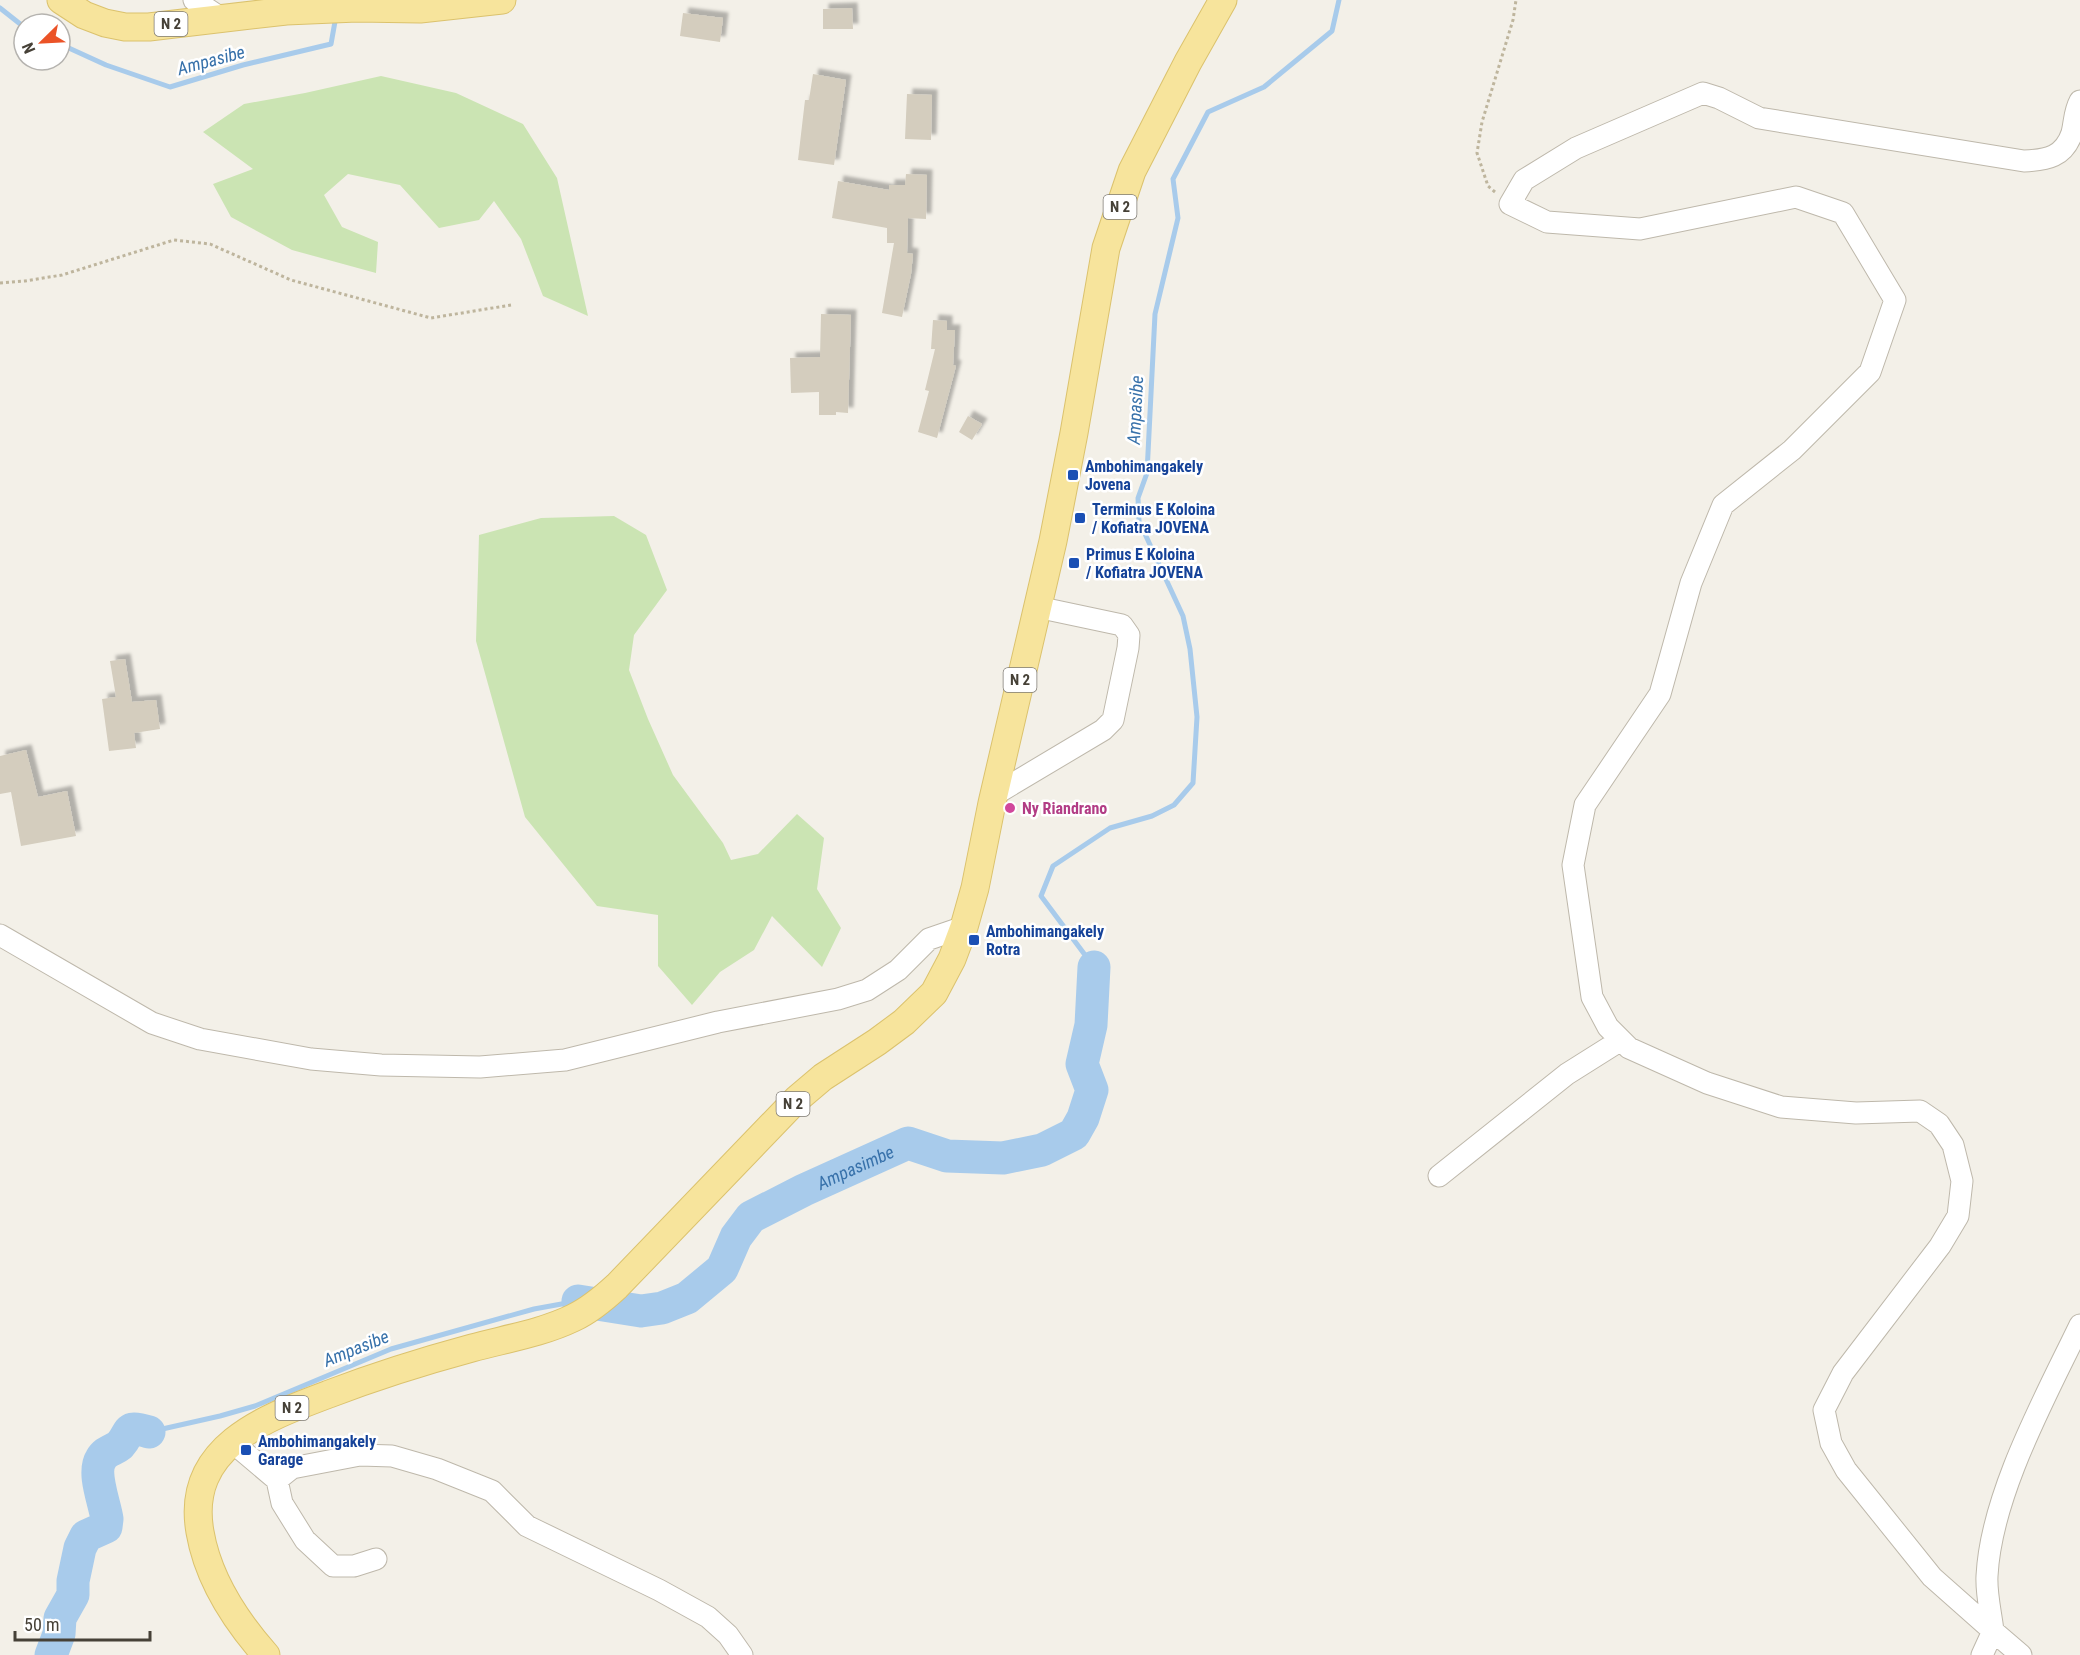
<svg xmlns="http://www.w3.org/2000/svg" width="2080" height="1655" viewBox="0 0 2080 1655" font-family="'Roboto Condensed',sans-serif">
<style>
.green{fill:#cbe4b3}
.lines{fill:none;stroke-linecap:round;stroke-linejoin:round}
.stream{stroke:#a8cbeb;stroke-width:5}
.river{stroke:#a8cbeb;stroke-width:33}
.building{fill:#d4cdbe;filter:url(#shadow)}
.minor-casing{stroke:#beb8ab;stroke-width:23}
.major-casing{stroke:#dbc26d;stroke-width:29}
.path{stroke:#beb59d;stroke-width:3;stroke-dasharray:3 3;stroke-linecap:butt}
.minor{stroke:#fff;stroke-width:21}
.major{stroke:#f7e49c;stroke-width:27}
.transit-dot{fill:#1a4fb4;stroke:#fff;stroke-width:2}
.hotel-dot{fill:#d1479c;stroke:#fff;stroke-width:2}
.labels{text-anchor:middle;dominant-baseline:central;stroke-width:5;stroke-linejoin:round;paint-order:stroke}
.shield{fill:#fff;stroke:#7e7a73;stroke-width:1.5}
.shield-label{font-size:15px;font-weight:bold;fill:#464137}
.transit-label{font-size:16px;font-weight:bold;fill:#164399;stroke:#fff;text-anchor:start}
.hotel-label{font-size:16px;font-weight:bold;fill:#b23c85;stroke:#fff;text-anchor:start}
.water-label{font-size:18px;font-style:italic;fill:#3771aa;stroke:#fff}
</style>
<defs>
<filter id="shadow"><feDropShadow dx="5.5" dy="-5.5" stdDeviation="1.5" flood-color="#0004"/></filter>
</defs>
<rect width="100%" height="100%" fill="#f3f0e8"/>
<!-- green -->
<path class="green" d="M381 76 456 93 523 124 557 178 588 316 543 296 521 239 494 201 479 220 439 228 400 185 348 174 324 195 342 227 378 242 376 273 292 250 231 217 213 184 253 169 203 132 244 104 305 93Z
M614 516 646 535 667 590 634 635 629 670 648 719 673 775 723 843 731 860 758 854 797 814 824 838 817 889 841 928 822 967 772 916 754 950 720 972 692 1005 658 966V915L597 906 525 817 476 641 479 535 541 518Z"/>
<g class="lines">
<!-- stream -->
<path class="stream" d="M0 8 24 27
M60 44 106 65 170 87 243 65 331 44 336 16
M1094 967 1041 896 1053 866 1110 828 1152 816 1174 805 1193 783 1197 717 1190 649 1183 616 1139 521 1138 498 1147 473 1155 314 1178 218 1173 179 1208 112 1264 87 1332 31 1339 0
M149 1432 220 1416 255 1406 391 1349 534 1309 578 1301"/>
<!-- river -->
<g class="river">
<path id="s1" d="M578 1301 641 1311 662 1308 687 1298 722 1269 736 1237 751 1217 804 1190 908 1143 947 1156 1003 1158 1042 1150 1074 1134 1083 1118 1092 1090 1082 1064 1091 1025 1094 967"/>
<path d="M51 1655 59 1634 60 1618 73 1595V1581L80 1548 86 1536 106 1527 107 1519C105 1504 92 1473 101 1459 105 1451 114 1450 120 1445 132 1432 124 1424 149 1432"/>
</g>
</g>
<!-- building -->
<path class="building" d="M852 8 853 29H823V9Z
M683 13 723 18 720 42 680 36Z
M813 74 846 80 834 165 798 160 805 100H809Z
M907 94 932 95 931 140 905 139Z
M906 174 927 175 926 219 908 218 907 253 913 254 911 274 902 317 882 313 894 243H887V228L832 218 838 181 889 190V185H905Z
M821 314 851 315 848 413 836 412V415H819V392L791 393 790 358 820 357Z
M933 320 947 321V330H955L953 365 956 366 937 438 918 432 929 391 925 390 935 349H931Z
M968 416 982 424 972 440 959 432Z
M125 659 132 702 156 700 160 729 134 733 136 748 109 751 102 699 116 697 110 661Z
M26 750 38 797 67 791 76 836 21 846 11 792 0 794V756Z"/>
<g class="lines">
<!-- minor casing -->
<g class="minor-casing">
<path id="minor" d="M194 0 221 18
M994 795 1103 730 1113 720 1128 648 1129 635 1122 625 1037 607
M0 935 152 1023 200 1039 311 1059 381 1065 480 1067 565 1060 718 1022 838 999 867 990 898 970 929 939 964 927
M1439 1176 1567 1074 1621 1040
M232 1442 277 1480 282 1503 305 1540 333 1566H354L376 1559
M277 1480 292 1468 360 1455 392 1456 437 1469 492 1491 527 1526 659 1590 708 1617 728 1635 742 1655
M1982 1655 1993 1631 1932 1577 1846 1470 1831 1443 1824 1410 1843 1373 1940 1246 1958 1216 1962 1181 1953 1145 1939 1124 1920 1111 1856 1113 1781 1107 1707 1083 1629 1048 1608 1027 1592 997 1573 865 1585 805 1660 694 1691 583 1723 505 1792 450 1870 372 1895 300 1843 213 1796 197 1640 229 1547 222 1510 204 1524 180 1576 148 1703 93 1719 98 1759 118 2024 161C2047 160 2064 157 2072 133 2075 121 2074 112 2080 101
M2021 1655 1993 1631C1991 1613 1986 1594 1987 1576 1991 1495 2045 1398 2080 1325"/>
</g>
<!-- major casing -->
<g class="major-casing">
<path id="major" d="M61 0 84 15 105 23 125 27H149L286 11 357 8 420 9 502 0
M266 1655C235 1620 208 1579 200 1532 185 1447 265 1418 329 1394 376 1376 424 1361 472 1348 505 1339 542 1333 573 1318 590 1310 603 1299 617 1286L797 1099 823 1077 877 1042 904 1022 934 993 952 959 964 927 975 888 992 803 1053 541 1074 433 1106 248 1132 171 1188 62 1223 0"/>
</g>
<!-- path -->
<path class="path" d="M1495 192 1488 186 1477 153 1482 122 1513 20 1516 0
M0 283 25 281 62 275 174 240 210 244 291 280 431 318 511 305"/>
<!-- minor -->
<use href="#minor" class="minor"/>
<!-- major -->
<use href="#major" class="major"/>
</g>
<!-- markers -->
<g class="transit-dot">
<rect x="1067" y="469" width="12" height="12" rx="3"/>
<rect x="1074" y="512" width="12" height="12" rx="3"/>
<rect x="1068" y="557" width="12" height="12" rx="3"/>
<rect x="968" y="934" width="12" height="12" rx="3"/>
<rect x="240" y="1444" width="12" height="12" rx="3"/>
</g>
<circle class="hotel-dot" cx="1010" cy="808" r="6"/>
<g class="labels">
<!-- shield labels -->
<g class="shield">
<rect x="154.5" y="12" width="33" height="24" rx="4.5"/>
<rect x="1103.5" y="195" width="33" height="24" rx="4.5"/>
<rect x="1003.5" y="668" width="33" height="24" rx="4.5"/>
<rect x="776.5" y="1092" width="33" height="24" rx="4.5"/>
<rect x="275.5" y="1396" width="33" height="24" rx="4.5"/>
</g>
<g class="shield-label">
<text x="171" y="24">N 2</text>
<text x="1120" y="207">N 2</text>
<text x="1020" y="680">N 2</text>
<text x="793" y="1104">N 2</text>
<text x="292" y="1408">N 2</text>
</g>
<!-- transit labels -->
<g class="transit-label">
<text x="1085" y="466">Ambohimangakely<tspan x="1085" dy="18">Jovena</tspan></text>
<text x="1092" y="509">Terminus E Koloina<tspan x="1092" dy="18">/ Kofiatra JOVENA</tspan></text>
<text x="1086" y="554">Primus E Koloina<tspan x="1086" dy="18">/ Kofiatra JOVENA</tspan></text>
<text x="986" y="931">Ambohimangakely<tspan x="986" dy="18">Rotra</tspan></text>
<text x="258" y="1441">Ambohimangakely<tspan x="258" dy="18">Garage</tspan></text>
</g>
<!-- hotel labels -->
<g class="hotel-label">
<text x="1022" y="808">Ny Riandrano</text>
</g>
<!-- water labels -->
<g class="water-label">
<text transform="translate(211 60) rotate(-15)">Ampasibe</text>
<text transform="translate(1135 410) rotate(-87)">Ampasibe</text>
<text stroke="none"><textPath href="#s1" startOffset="333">Ampasimbe</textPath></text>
<text transform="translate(356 1348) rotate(-22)">Ampasibe</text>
</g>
</g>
<!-- north arrow -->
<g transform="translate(42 42) rotate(246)"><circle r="28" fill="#ffffff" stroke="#b5b3af" stroke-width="1.5"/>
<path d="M0-4.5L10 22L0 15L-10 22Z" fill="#eb5327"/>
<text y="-9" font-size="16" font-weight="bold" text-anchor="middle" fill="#464137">N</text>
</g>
<!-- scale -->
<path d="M15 1631v9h135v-9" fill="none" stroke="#464137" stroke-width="3"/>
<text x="24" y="1631" font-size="18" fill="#464137" stroke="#ffffff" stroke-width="4.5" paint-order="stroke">50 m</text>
</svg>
